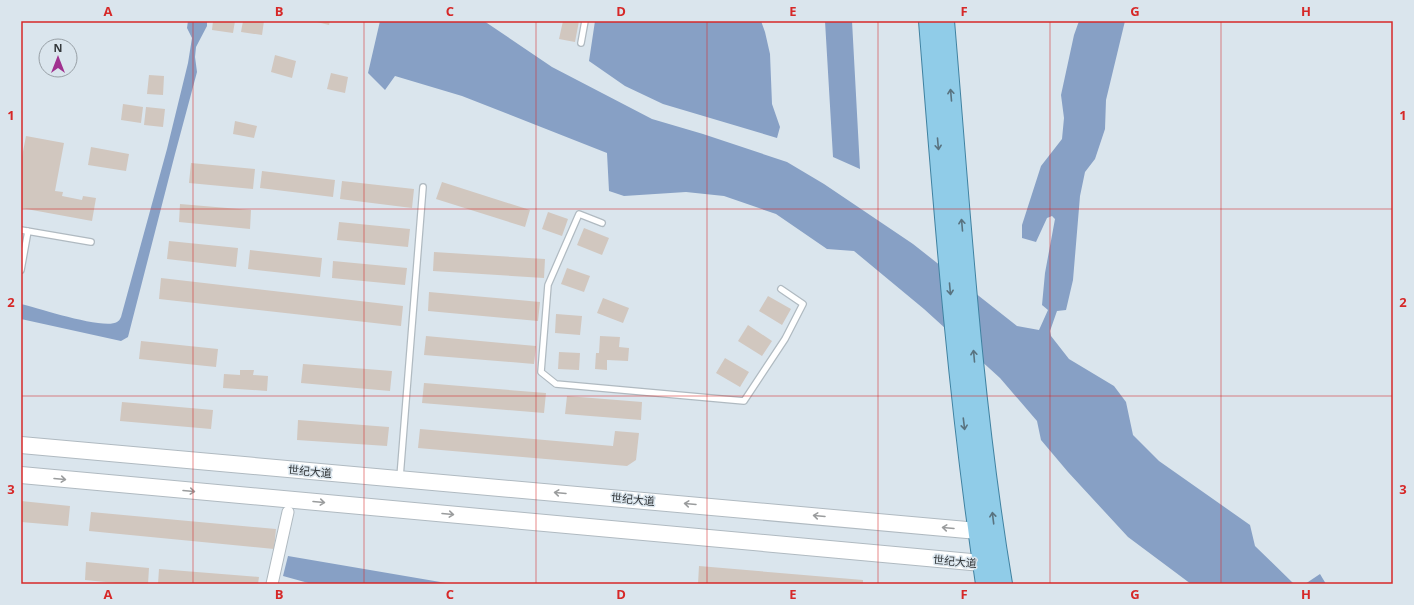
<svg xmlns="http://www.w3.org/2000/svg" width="1414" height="605" viewBox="0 0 1414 605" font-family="'Open Sans','Noto Sans SC',sans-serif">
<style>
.water{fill:#87a0c5}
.building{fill:#d1c7bf}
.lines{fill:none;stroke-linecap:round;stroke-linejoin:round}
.service-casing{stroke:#b0bac1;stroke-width:8}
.minor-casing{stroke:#b0bac1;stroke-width:13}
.secondary-casing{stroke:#b0bac1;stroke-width:18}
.primary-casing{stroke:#4082a1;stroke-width:20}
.service{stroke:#fff;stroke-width:5.5}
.minor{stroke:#fff;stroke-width:11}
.secondary{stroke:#fff;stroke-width:16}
.primary{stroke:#90cce8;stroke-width:18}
.oneway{stroke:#597380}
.oneway2{stroke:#9a9c9d}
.grid{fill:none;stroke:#d62828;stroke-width:1;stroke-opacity:0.55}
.labels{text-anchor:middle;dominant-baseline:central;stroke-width:3;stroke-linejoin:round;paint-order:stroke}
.street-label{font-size:11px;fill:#34383b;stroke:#dae5ed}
.neatline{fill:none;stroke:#d62828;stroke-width:1.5}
.grid-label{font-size:13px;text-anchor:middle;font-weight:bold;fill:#d62828}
</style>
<rect width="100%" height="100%" fill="#dae5ed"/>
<!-- water -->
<path class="water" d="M188 21H207V26L196 47 195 57 197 72 175 154 128 337 121 341 21 319V304C38 308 104 330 117 322 119 321 120 319 121 317L167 149 188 63 192 38 187 28Z
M380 21H484L552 67 652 119 703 134 787 162 824 184 913 244 1017 326 1039 330 1048 310 1042 305 1045 273 1055 219 1052 216 1047 218 1036 242 1022 238V225L1041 166 1062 139 1064 118 1061 95 1074 35 1079 21H1125L1106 100 1105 129 1095 159 1085 172 1080 196 1073 280 1066 310 1057 311 1050 331 1051 336 1069 359 1114 386 1126 402 1133 435 1159 461 1250 525 1255 546 1294 584H1191L1128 537 1068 472 1041 440 1037 421 1000 378 924 309 854 251 827 249 776 214 724 196 686 192 624 196 609 191 607 153 462 96 395 76 385 90 368 73Z
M595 21H761L765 32 770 54 772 104 780 127 777 138 663 104 625 86 589 61Z
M825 21H852L860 169 833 157Z
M288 556 452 584H312L283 576Z
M1320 574 1326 584H1305Z"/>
<!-- building -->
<path class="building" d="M213 21H235L233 33 212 30Z
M243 21H264L262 35 241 32Z
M313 21H330L329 25Z
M563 21H579L575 42 559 39Z
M275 55 296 61 292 78 271 72Z
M331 73 348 77 345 93 327 89Z
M149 75 164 76 163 95 147 94Z
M123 104 143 107 141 123 121 120Z
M146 107 165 109 163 127 144 125Z
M235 121 257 126 254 138 233 134Z
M26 136 64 143 55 191 63 192 62 196 82 200 83 196 96 198 92 221 21 208V162Z
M91 147 129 154 126 171 88 165Z
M191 163 255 169 253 189 189 183Z
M262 171 335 180 333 197 260 188Z
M342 181 414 189 412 208 340 199Z
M442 182 530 210 525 227 436 199Z
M180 204 251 210 250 229 179 222Z
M548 212 568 219 562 236 542 229Z
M339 222 410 229 408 247 337 240Z
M584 228 609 238 602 255 577 245Z
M169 241 238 248 236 267 167 259Z
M250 250 322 258 320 277 248 269Z
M434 252 545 259 544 278 433 271Z
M333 261 407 268 405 285 332 278Z
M567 268 590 276 584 292 561 284Z
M161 278 403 306 401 326 159 299Z
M429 292 540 302 538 321 428 311Z
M768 296 791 309 782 325 759 311Z
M603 298 629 308 623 323 597 313Z
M556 314 582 316 580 335 555 333Z
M748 325 772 341 762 356 738 341Z
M426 336 536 346 534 364 424 355Z
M600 336 620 337 619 347 629 348 628 361 607 360V370L595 369 596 353H599Z
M141 341 218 349 216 367 139 359Z
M559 352 580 353 579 370 558 369Z
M725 358 749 372 740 387 716 373Z
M303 364 392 371 390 391 301 383Z
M240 370H254L253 375 268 376 267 391 223 388 224 374 240 375Z
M424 383 546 393 544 413 422 403Z
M567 396 642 402 641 420 565 414Z
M122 402 213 410 211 429 120 421Z
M298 420 389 427 387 446 297 440Z
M420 429 613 446 615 431 639 433 636 460 627 466 418 448Z
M21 501 70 506 68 526 21 522Z
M91 512 276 529 274 549 89 531Z
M86 562 149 568 148 584H126L85 580Z
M699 566 863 580V584H698Z
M159 569 259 577 258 584H158Z"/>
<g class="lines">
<!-- service casing -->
<g class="service-casing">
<path id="service" d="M581 43 585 21
M602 223 579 214 548 285 541 372 556 384 744 401 785 339 803 304 781 289
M21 230 91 242
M21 270 28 231
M400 477 423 187"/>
</g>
<!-- minor casing -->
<g class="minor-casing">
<path id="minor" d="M272 584 288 512"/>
</g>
<!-- secondary casing -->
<g class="secondary-casing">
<path id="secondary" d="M21 445 978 531 987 538
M21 475 982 563 989 555"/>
</g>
<!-- primary casing -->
<g class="primary-casing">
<path id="primary" d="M928 21C943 209 957 397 985 584
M945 21C961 209 972 398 1003 584"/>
</g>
<!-- service -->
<use href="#service" class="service"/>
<!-- minor -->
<use href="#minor" class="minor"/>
<!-- secondary -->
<use href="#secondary" class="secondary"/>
<!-- primary -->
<use href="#primary" class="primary"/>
</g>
<!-- one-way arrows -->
<defs><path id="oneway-shaft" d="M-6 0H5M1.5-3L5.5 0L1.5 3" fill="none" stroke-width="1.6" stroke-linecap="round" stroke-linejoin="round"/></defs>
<g class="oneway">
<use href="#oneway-shaft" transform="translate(951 95) rotate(-95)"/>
<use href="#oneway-shaft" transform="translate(938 144) rotate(85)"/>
<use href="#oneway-shaft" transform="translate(962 225) rotate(-95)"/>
<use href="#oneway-shaft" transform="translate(950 289) rotate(85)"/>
<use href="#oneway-shaft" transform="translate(974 356) rotate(-95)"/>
<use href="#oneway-shaft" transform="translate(964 424) rotate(83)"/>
<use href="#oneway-shaft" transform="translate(993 518) rotate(-97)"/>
</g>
<g class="oneway2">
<use href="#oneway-shaft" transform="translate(60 479) rotate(5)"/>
<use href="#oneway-shaft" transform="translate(189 491) rotate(5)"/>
<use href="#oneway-shaft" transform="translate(560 493) rotate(-175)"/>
<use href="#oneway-shaft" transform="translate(319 502) rotate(5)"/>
<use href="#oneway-shaft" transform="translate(690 504) rotate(-175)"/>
<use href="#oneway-shaft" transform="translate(448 514) rotate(5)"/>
<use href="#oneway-shaft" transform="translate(819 516) rotate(-175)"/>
<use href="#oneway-shaft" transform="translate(948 528) rotate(-175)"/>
</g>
<!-- grid -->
<path class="grid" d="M193 21V584M364 21V584M536 21V584M707 21V584M878 21V584M1050 21V584M1221 21V584M21 209H1393M21 396H1393"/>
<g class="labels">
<!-- street labels -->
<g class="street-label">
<text transform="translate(310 471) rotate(5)">世纪大道</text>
<text transform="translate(633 499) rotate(5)">世纪大道</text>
<text transform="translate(955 561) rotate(5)">世纪大道</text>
</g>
</g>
<!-- border -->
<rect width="1414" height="605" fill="none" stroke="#dae5ed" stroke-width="44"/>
<!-- north arrow -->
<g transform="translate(58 58)"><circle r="19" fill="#dae5ed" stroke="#98a0a6"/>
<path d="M0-3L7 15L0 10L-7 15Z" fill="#a0318f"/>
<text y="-6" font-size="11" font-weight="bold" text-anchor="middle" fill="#34383b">N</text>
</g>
<rect x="22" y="22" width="1370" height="561" class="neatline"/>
<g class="grid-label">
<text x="108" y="16">A</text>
<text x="279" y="16">B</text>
<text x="450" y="16">C</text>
<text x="621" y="16">D</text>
<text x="793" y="16">E</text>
<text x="964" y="16">F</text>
<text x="1135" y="16">G</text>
<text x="1306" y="16">H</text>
<text x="11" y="120">1</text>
<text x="1403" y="120">1</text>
<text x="11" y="307">2</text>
<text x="1403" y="307">2</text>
<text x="11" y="494">3</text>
<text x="1403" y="494">3</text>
<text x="108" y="599">A</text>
<text x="279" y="599">B</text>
<text x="450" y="599">C</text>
<text x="621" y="599">D</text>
<text x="793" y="599">E</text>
<text x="964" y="599">F</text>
<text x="1135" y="599">G</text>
<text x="1306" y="599">H</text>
</g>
</svg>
